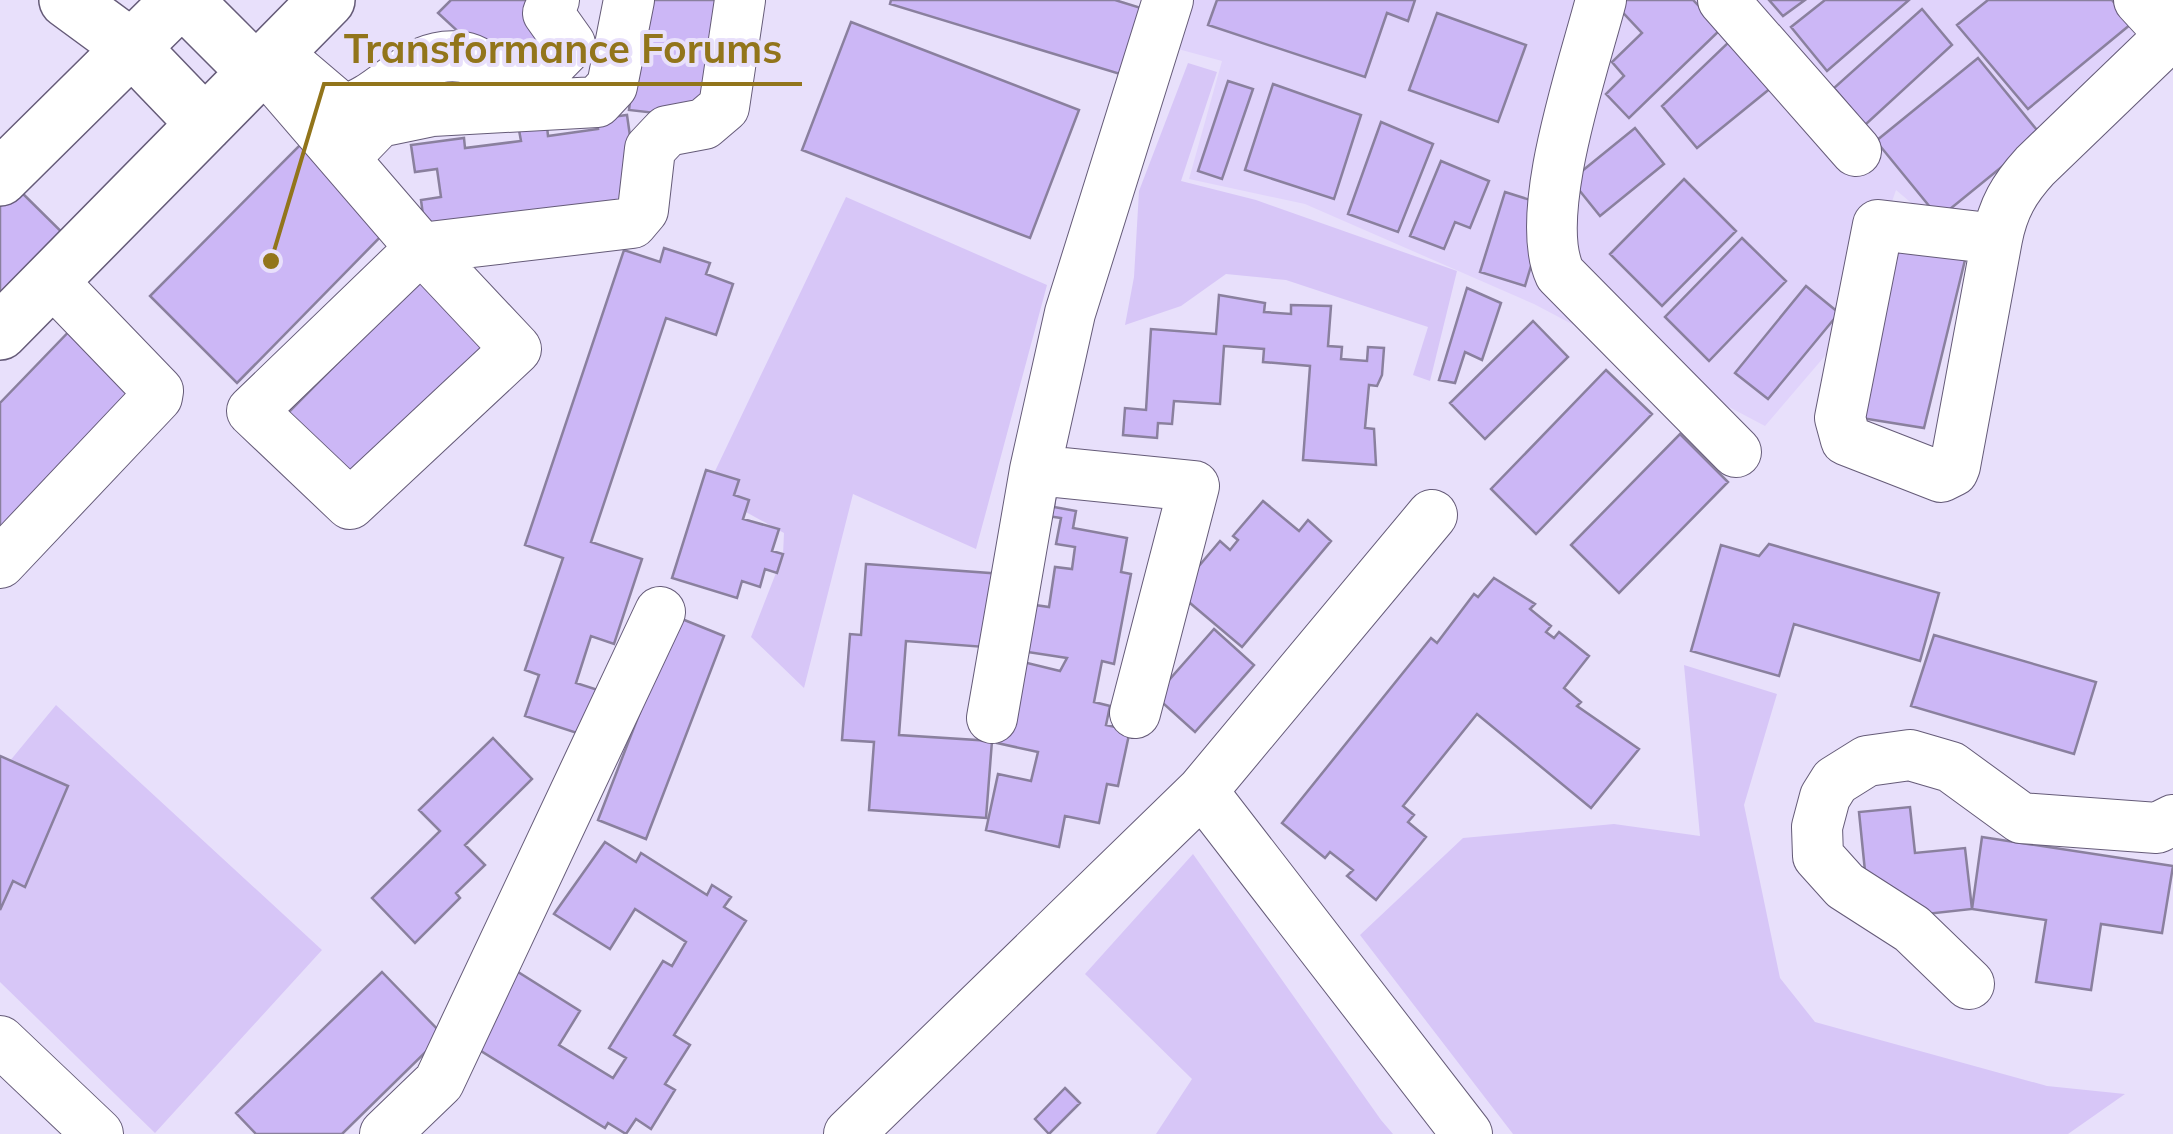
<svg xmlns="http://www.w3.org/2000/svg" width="2173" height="1134" viewBox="0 0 2173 1134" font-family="Mulish,sans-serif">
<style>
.built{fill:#e0d3fb}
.green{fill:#d7c6f7}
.building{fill:#ccb7f6;stroke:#8a809e;stroke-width:2.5}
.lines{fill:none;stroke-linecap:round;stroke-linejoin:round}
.minor-casing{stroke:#655b78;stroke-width:52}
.major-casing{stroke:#655b78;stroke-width:58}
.minor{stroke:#fff;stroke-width:50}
.major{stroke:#fff;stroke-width:55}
.leader{fill:none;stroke:#92751b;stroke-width:4}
.callout-dot{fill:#92751b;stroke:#e8e0fb;stroke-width:4}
.callout-label{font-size:40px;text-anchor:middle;font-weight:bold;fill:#92751b;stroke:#e8e0fb;stroke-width:8;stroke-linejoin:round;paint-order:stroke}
</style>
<rect width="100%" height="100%" fill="#e8e0fb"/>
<!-- built -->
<path class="built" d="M1171 0H2173V6L1955 240 1896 190 1848 329 1765 426 1534 304 1305 204 1189 179 1222 61 1167 46Z"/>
<!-- green -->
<path class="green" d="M1188 63 1217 72 1181 181 1256 200 1457 271 1430 381 1413 375 1428 327 1286 280 1226 274 1181 306 1125 325 1134 277 1139 191Z
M846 197 1047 285 976 549 853 494 804 688 751 637 783 555 784 533 706 490Z
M1684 665 1777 694 1744 805 1780 978 1815 1022 2047 1086 2125 1094 2068 1134H1513L1360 935 1463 838 1614 824 1700 836Z
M56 705 322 950 155 1133 0 982V773Z
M1193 854 1381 1120 1393 1134H1156L1192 1079 1085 974Z"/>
<!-- building -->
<path class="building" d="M451 0H547L566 42 519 88 438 13Z
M642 0H730L699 118 629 110Z
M891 0H1115L1141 8 1120 74 890 4Z
M1217 0H1415L1408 21 1387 13 1365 77 1208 25Z
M1611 0H1693L1721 29 1629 118 1606 94 1624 76 1612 62 1642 33Z
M1769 0H1805L1783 16Z
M1825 0H1909L1827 71 1791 27Z
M1988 0H2112L2131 24 2028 109 1957 25Z
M1922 9 1952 45 1865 125 1834 88Z
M1437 13 1526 45 1498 122 1409 90Z
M851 22 1079 110 1030 238 802 150Z
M1733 38 1772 87 1697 148 1662 106Z
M1978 58 2041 135 1939 218 1876 141Z
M1228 81 1253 89 1222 179 1198 171Z
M1273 84 1361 115 1334 199 1245 170Z
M627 115 640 206 426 238 421 200 441 197 437 169 415 172 411 145 464 138 465 148 521 141 519 130 547 126 548 136 598 129 596 119Z
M1381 122 1433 144 1398 232 1348 214Z
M1635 128 1664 164 1600 216 1571 180Z
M305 140 391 226 237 383 150 296Z
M1441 161 1489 181 1470 228 1455 222 1444 249 1410 236Z
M1684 179 1736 231 1662 306 1610 254Z
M11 182 92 262 0 358V194Z
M1505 192 1549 206 1525 286 1480 272Z
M1742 238 1786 281 1709 361 1665 317Z
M1897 243 1965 260 1924 428 1849 416Z
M664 248 710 263 706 274 733 284 716 335 666 318 591 542 642 559 614 644 591 636 576 683 598 690 583 735 525 716 539 675 525 670 563 558 525 545 624 250 660 262Z
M430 269 497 335 344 491 277 424Z
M1806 286 1839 313 1768 399 1735 373Z
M1467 288 1501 303 1482 360 1465 352 1455 383 1439 380Z
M1219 295 1265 303 1264 312 1291 314V305L1331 306 1328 346 1342 347 1341 359 1367 361 1368 347 1384 348 1382 375 1377 386 1369 385 1365 428 1374 429 1376 465 1303 460 1310 366 1263 362 1264 349 1224 346 1220 404 1174 401 1172 424 1158 423 1157 438 1123 435 1125 408 1146 410 1151 329 1216 334Z
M81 319 154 392 0 555V403Z
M1533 321 1568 357 1485 439 1450 403Z
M1606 370 1652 414 1536 534 1491 489Z
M1680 434 1728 482 1619 593 1571 545Z
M706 470 739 480 734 495 749 500 743 519 779 529 772 551 783 554 777 573 765 569 760 587 742 581 737 598 672 578Z
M1055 500 1054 507 1076 511 1073 528 1127 538 1121 572 1131 574 1114 664 1102 661 1094 702 1110 706 1106 725 1130 730 1118 786 1107 784 1099 823 1065 816 1059 847 986 830 998 774 1031 781 1038 752 997 743 1015 660 1060 671 1067 658 1021 651 1028 604 1049 607 1055 567 1072 569 1075 547 1056 544 1061 518 1041 515Z
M1263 501 1299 531 1308 520 1331 541 1242 647 1177 592 1220 541 1230 550 1238 540 1233 536Z
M1769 544 1939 593 1920 661 1794 624 1779 676 1691 651 1721 545 1759 556Z
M866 564 1003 574 998 648 906 641 899 735 992 741 986 818 869 810 874 742 842 740 850 634 861 635Z
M1494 578 1535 604 1530 609 1551 626 1546 632 1554 638 1559 632 1589 656 1564 688 1581 702 1577 706 1639 749 1591 808 1477 714 1403 806 1414 815 1408 822 1426 837 1376 900 1347 876 1353 870 1330 852 1325 858 1282 823 1431 638 1437 643 1474 594 1478 597Z
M677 617 724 636 646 839 598 820Z
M1214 629 1254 665 1195 732 1155 696Z
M1934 635 2096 682 2074 754 1911 706Z
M493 738 532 779 465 845 485 865 456 893 460 898 415 943 372 898 440 831 419 810Z
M0 756 68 786 25 887 13 881 0 910Z
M1910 807 1915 853 1965 848 1972 909 1908 916 1866 881 1859 812Z
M1982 837 2173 866 2162 933 2101 924 2091 990 2036 982 2046 920 1972 909Z
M605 842 636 862 641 853 707 895 712 885 731 897 724 907 746 921 674 1035 690 1045 665 1084 675 1090 651 1129 636 1119 626 1134 608 1123 605 1128 473 1046 518 972 580 1011 559 1045 613 1078 626 1058 609 1048 663 961 672 966 686 942 635 909 610 949 554 914Z
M382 972 443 1035 342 1134H256L236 1113Z
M1065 1088 1080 1103 1049 1134 1035 1119Z"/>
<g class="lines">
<!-- minor casing -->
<g class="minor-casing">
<path id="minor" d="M1601 0C1584 66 1532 215 1560 274L1736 452
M1723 0 1856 151
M2139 0 2173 37
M264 66 421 248 252 411 350 504 516 349 421 248
M296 70 343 110C388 99 411 49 463 57 487 61 498 90 524 91L570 44 548 13 554 0
M348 154 379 122 432 111 597 102 612 86 629 0
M1997 239 1878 225 1840 418 1846 440 1941 477 1953 471 1955 466 1997 239C2003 208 2014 189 2035 166L2171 35
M421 248 632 223 643 210 650 149 667 131 704 124 724 107 740 0
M0 563 157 397 158 391 51 280
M1135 713 1194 486 1035 470 1070 313 1168 0
M992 718 1035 470
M1202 791 1467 1134
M1969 984 1912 929 1845 886 1818 856 1817 827 1825 797 1835 781 1867 761 1910 755 1951 767 2021 818 2157 828 2173 820
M0 1041 98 1134
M385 1134 439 1082 660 612
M849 1134 1202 791 1432 515"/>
</g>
<!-- major casing -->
<g class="major-casing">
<path id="major" d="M67 0 131 47 205 124
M184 0 257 73
M0 178 180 0
M0 332 327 0"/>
</g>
<!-- minor -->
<use href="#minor" class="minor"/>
<!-- major -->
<use href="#major" class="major"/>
</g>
<!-- callouts -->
<path class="leader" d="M271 261L324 84H802"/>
<circle class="callout-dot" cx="271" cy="261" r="10"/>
<g class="callout-label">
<text x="563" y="63">Transformance Forums</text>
</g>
</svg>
